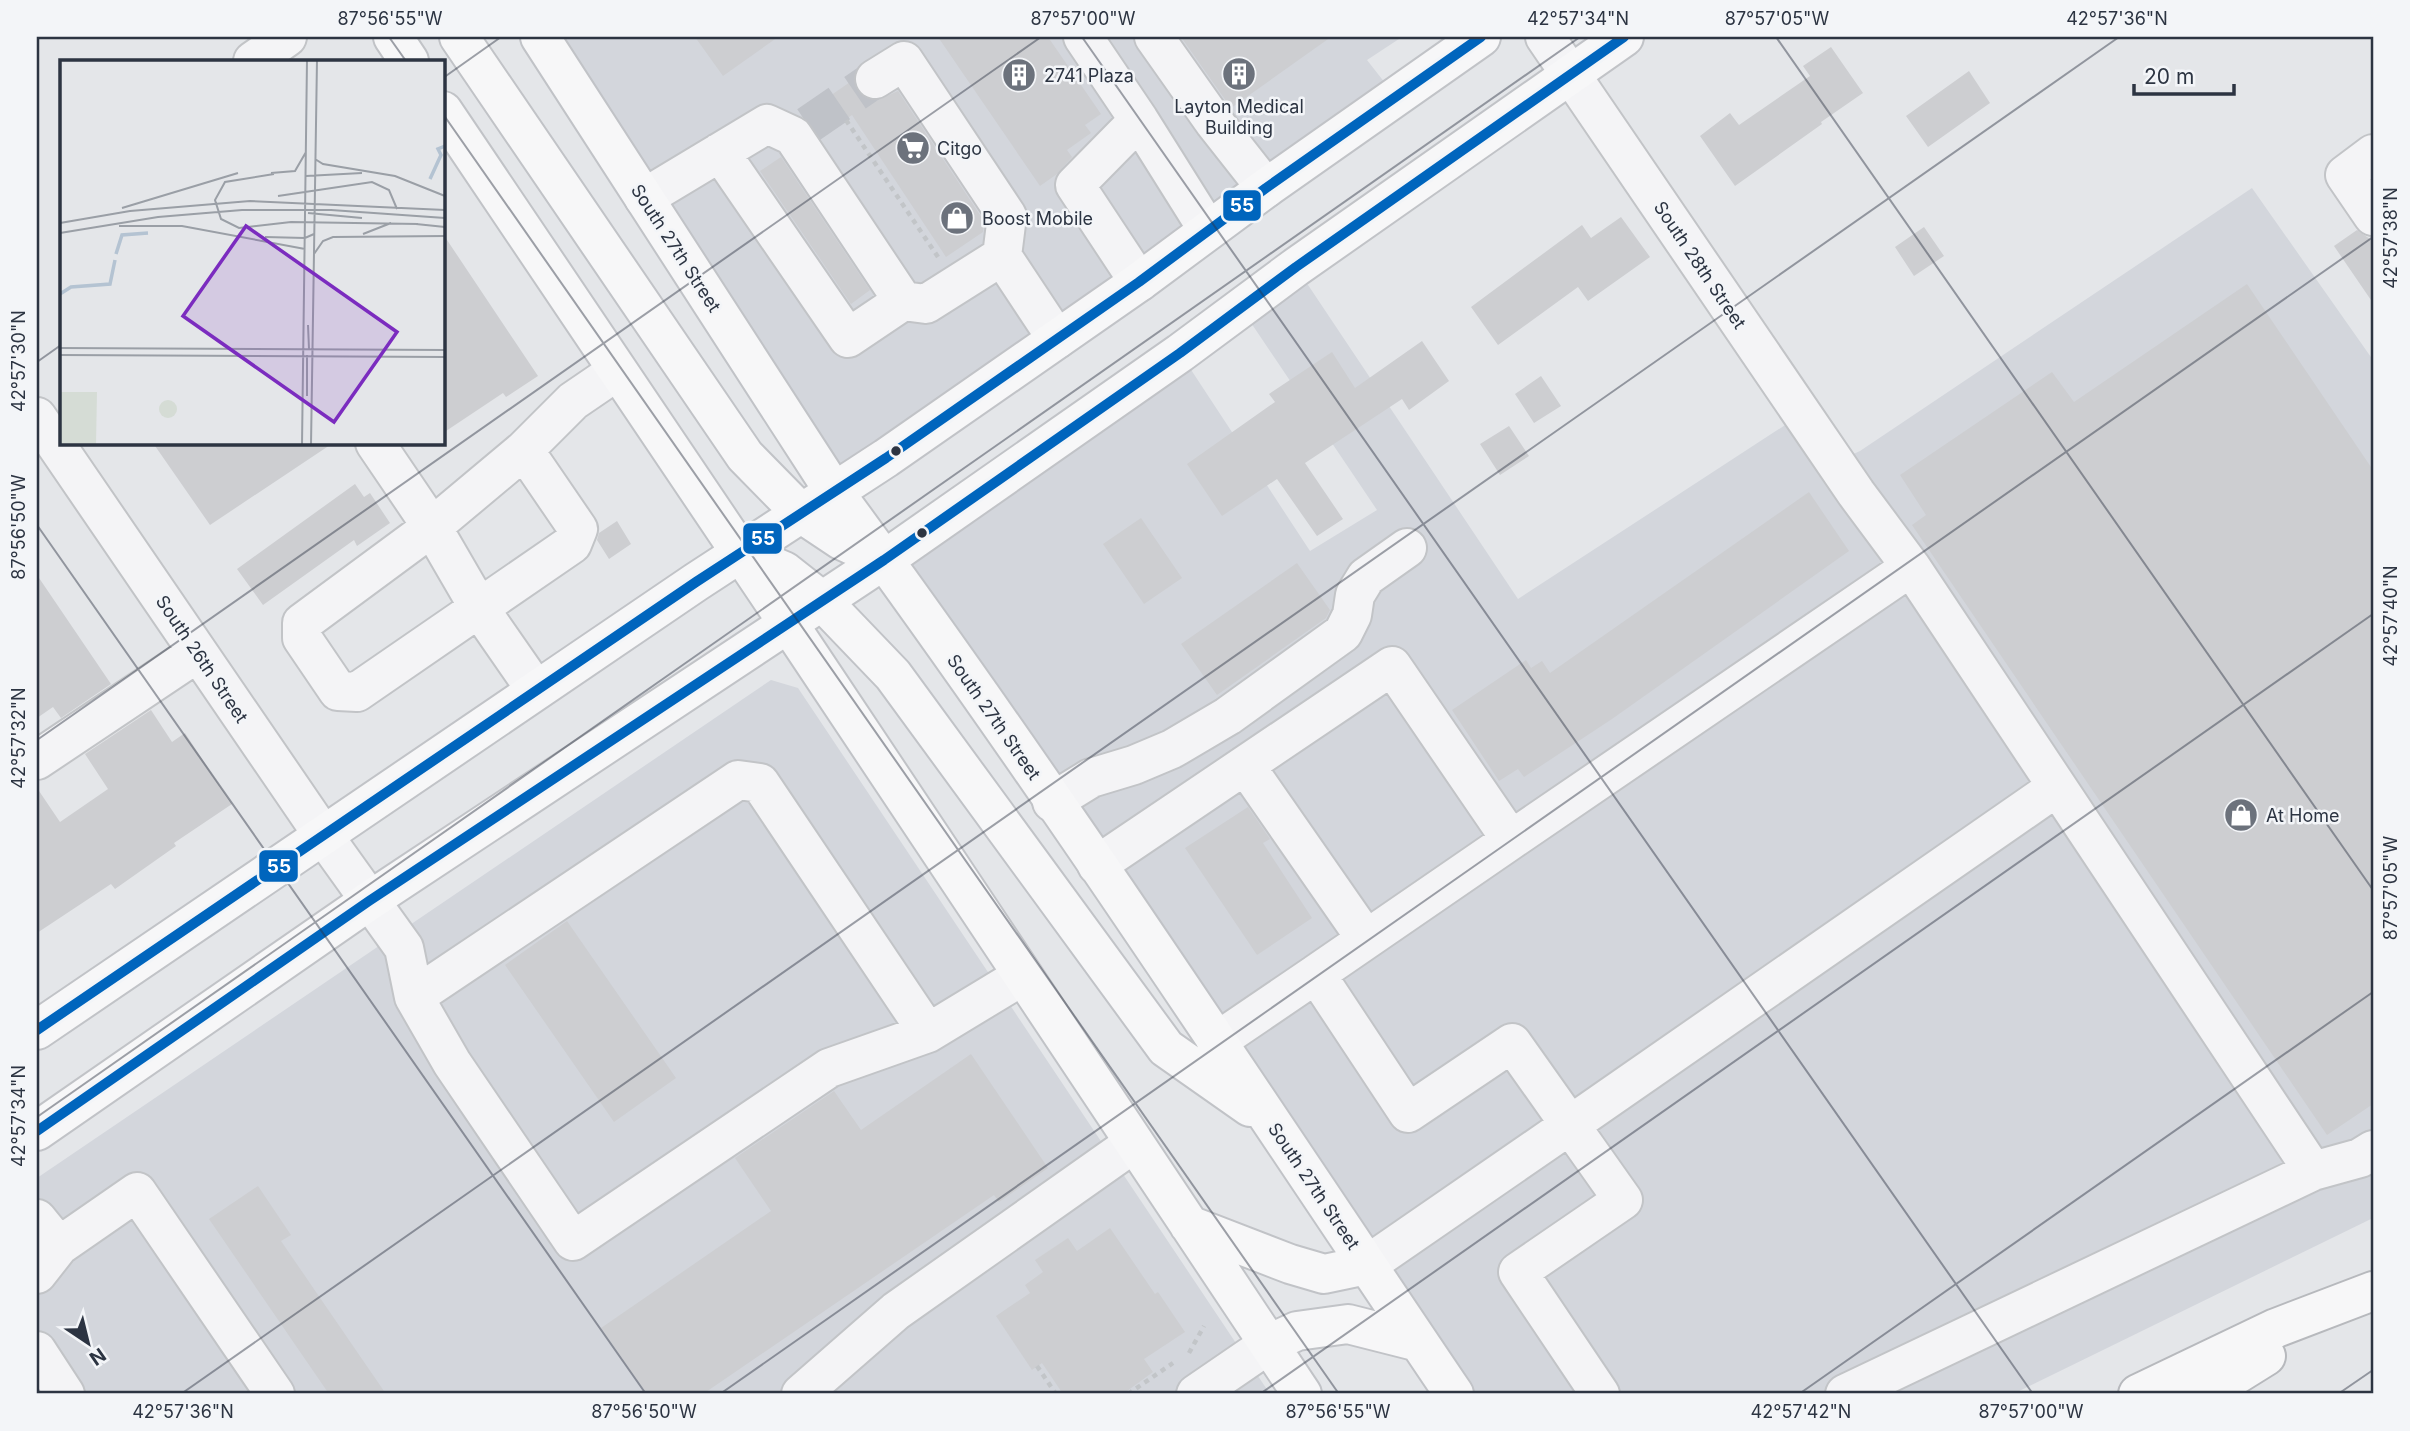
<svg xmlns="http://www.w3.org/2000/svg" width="2410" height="1431" viewBox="0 0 2410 1431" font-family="Inter,sans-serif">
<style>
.built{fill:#d3d6dc}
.building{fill:#cdced1}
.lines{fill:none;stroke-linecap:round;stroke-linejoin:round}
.minor-tunnel{stroke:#bfc2c8;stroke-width:38;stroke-dasharray:38 19;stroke-linecap:butt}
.minor-casing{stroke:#c2c4c7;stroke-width:42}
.major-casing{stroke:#c1c3c7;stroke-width:42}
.highway-casing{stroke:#b7b9bd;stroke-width:42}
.path{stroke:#c2c5c8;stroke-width:4.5;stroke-dasharray:5 5;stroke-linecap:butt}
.minor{stroke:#f4f4f6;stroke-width:38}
.major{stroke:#f7f7f8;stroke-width:38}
.highway{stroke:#f7f7f8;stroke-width:38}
.bus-1-casing{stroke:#f3f5f8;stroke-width:16}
.bus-1{stroke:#0065bd;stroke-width:10}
.ticks{fill:none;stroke:#2c3442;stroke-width:2;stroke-opacity:0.45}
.bus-dot{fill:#2c3442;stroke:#f3f5f8;stroke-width:2.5}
.labels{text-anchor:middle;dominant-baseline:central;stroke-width:5;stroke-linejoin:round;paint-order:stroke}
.poi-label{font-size:18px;fill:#2c3442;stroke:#f3f5f8;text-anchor:start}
.street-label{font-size:18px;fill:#2c3442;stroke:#f3f5f8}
.inset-river{fill:none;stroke:#b4c3d2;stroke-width:3.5}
.inset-road{fill:none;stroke:#9a9fa6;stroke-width:2}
.view{fill:#7b2cbf;fill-opacity:0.15;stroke:#7b2cbf;stroke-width:3.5}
.inset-edge{fill:none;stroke:#2c3442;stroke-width:3.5}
.line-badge{stroke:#f3f5f8;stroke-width:2.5}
.badge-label{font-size:19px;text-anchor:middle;font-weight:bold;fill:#fff}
.neatline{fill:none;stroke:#2c3442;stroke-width:2.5}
.ticks-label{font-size:18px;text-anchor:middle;fill:#2c3442}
</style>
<rect width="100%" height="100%" fill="#e4e6e9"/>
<!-- built -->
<path class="built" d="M540 37H1402L1367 60 1396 97 835 493Z
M2252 188 2373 360V1218L2013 1394H1454L884 560 1180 353 1310 551 1377 510 1241 308 1296 267 1518 599 1802 414 1836 462 1860 451Z
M771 680 798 688 1270 1394H37V1178Z"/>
<!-- building -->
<path class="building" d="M695 37H778L723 76Z
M938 37H1048L1101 114 1085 125 1091 133 1067 150 1072 157 1057 174 1040 186Z
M1181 37H1331L1231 108Z
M1831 47 1863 93 1821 122 1822 124 1735 186 1700 136 1730 113 1739 125 1810 76 1803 66Z
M1969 71 1990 103 1928 147 1906 116Z
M853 80 857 91 865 99 876 101 898 91 984 221 983 232 946 257 852 115 820 137 811 123 801 116Z
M781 157 870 290 851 304 760 171Z
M1621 217 1650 257 1588 301 1578 287 1498 345 1471 307 1582 225 1591 238Z
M1924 227 1944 256 1914 276 1895 247Z
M2357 230 2373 241V303L2334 246Z
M443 234 538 376 506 397 503 393 443 433Z
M2247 284 2373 470V1104L2327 1135 1912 525 1926 515 1900 475 2052 372 2074 402Z
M1422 341 1449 381 1409 410 1402 399 1305 463 1343 519 1317 536 1277 479 1222 516 1187 464 1275 402 1269 394 1332 352 1355 388Z
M1541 376 1561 406 1534 423 1515 394Z
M1509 426 1529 456 1500 475 1480 444Z
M153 443H333L210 525Z
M355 484 364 497 370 493 390 523 357 546 354 540 263 605 237 569Z
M1809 492 1849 551 1612 719 1524 777 1518 769 1499 781 1452 710 1526 660 1531 668 1542 661 1550 673Z
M1141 518 1182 578 1144 604 1103 544Z
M617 521 631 544 609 559 597 540 599 533Z
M1297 563 1330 610 1326 618 1217 695 1181 644Z
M37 575 111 684 61 718 53 707 37 718Z
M151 710 172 742 185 733 232 804 174 843 176 846 115 889 111 884 37 933V788L60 822 108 789 85 754Z
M1248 807 1270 839 1263 843 1312 918 1257 955 1185 848Z
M567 921 676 1078 614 1122 505 965Z
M971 1054 1048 1168 999 1202 994 1195 703 1394H647L601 1328 771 1211 735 1158 834 1091 861 1130Z
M258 1186 291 1235 281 1241 386 1394H329L209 1219Z
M1110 1228 1155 1294 1158 1292 1185 1332 1144 1359 1153 1372 1123 1394H1063L1042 1363 1032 1370 996 1316 1030 1293 1025 1285 1043 1272 1035 1260 1068 1238 1077 1251Z"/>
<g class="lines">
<!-- minor-tunnel -->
<path class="minor-tunnel" d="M808 125 875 79"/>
<!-- minor casing -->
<g class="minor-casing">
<path id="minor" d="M1083 37 1139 120
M1154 37 1214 122 1266 188
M1545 37 1856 493 1911 567
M253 61 287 37
M875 79 904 61 1007 216 1002 256
M720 152 848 338 903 301
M2373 154 2345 175 2373 216
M644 198 767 124 793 136 903 301 926 304 1002 256 1057 339
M1139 282 1075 185 1139 120 1208 230
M37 417 323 835 404 948 414 997 738 780 760 783 928 1033
M375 443 432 527 524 450
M536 690 479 608 432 527 302 623V638L338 691 357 692 572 544 578 529 524 450 573 401 617 371
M37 760 197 653
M1245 765 1366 939
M1052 802 1091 778 1134 765 1172 749 1228 716 1343 633 1352 615 1355 595 1366 577 1407 548
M1511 840 1316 974 1408 1113 1512 1043 1570 1125 2057 787
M1097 865 1392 666 1511 840 1911 567 2313 1171 1845 1394
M414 997 452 1063 573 1241 829 1068 928 1033 1022 976
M1216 1042 1316 974
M2313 1171 2360 1158 2373 1150
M37 1219 59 1246 137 1192 275 1394
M1367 1265 1570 1125 1623 1200 1518 1272 1600 1394
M37 1274 59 1246
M37 1351 65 1394
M801 1394 896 1311 1134 1143
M1196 1394 1269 1344"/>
</g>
<!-- major casing -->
<g class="major-casing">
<path id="major" d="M393 37 409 61
M459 37 745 456 802 514 841 540 878 557
M540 37 835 493C1051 786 1250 1092 1454 1394
M443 111 788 623 1302 1394
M739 552 784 571 822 601 893 675 1166 1048 1250 1107
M37 1030 696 582 886 458 1139 282 1266 188 1481 37
M37 1131 369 901 884 560 1180 353 1296 267 1624 37
M1189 1225 1290 1264 1324 1274 1367 1265
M1269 1344 1297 1331 1348 1324 1419 1342"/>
</g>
<!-- highway casing -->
<g class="highway-casing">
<path id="highway" d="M2138 1394 2276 1328 2373 1291
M2205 1394 2266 1356"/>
</g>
<!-- path -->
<path class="path" d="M846 120 938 257
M1189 1353 1204 1326
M1037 1366 1056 1394
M1128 1394 1173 1363"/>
<!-- minor -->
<use href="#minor" class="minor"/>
<!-- major -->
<use href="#major" class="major"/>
<!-- highway -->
<use href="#highway" class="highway"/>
<!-- bus-1 casing -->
<g class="bus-1-casing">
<path id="bus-1" d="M37 1030 696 582 886 458 1139 282 1266 188 1481 37
M37 1131 369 901 884 560 1180 353 1296 267 1624 37"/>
</g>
<!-- bus-1 -->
<use href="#bus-1" class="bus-1"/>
</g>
<!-- ticks -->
<path class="ticks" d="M389 37 406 61M1082 37 2033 1394M1776 37 2373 890M443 78 501 37M443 114 1339 1394M37 362 61 345M37 525 646 1394M37 740 1041 37M37 1117 1580 37M181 1394 2119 37M720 1394 2373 237M1260 1394 2373 614M1799 1394 2373 992M2338 1394 2373 1370"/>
<!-- icons -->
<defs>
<g id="building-disc" transform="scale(1.75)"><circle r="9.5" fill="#6c727c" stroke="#f3f5f8"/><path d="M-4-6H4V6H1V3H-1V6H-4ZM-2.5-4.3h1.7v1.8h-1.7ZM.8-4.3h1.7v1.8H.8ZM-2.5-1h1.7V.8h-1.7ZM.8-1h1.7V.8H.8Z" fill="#fff"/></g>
<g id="supermarket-disc" transform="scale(1.75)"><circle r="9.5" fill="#6c727c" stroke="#f3f5f8"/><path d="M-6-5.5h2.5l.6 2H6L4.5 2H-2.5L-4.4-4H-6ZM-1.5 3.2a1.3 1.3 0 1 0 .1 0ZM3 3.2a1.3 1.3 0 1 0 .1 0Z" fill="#fff"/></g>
<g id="shop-disc" transform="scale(1.75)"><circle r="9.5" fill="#6c727c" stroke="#f3f5f8"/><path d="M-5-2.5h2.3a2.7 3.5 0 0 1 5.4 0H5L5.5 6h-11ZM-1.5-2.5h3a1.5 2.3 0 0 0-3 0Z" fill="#fff"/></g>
</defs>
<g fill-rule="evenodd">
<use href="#building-disc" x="1239" y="74"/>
<use href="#building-disc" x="1019" y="75"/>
<use href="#supermarket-disc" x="913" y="148"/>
<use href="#shop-disc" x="957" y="218"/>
<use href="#shop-disc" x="2241" y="815"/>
</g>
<!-- markers -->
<g class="bus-dot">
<circle cx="896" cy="451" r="6"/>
<circle cx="922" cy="533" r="6"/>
</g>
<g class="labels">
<!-- poi labels -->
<g class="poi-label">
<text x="1044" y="75">2741 Plaza</text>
<text x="1239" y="106" text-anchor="middle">Layton Medical<tspan x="1239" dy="21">Building</tspan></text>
<text x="937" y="148">Citgo</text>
<text x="982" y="218">Boost Mobile</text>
<text x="2266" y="815">At Home</text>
</g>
<!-- street labels -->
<g class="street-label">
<text transform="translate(676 248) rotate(57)">South 27th Street</text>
<text transform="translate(1700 265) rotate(56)">South 28th Street</text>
<text transform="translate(202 659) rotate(56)">South 26th Street</text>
<text transform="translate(994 717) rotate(55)">South 27th Street</text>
<text transform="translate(1314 1186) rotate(56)">South 27th Street</text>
</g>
</g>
<!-- overview -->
<g transform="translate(60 60)">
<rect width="385" height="385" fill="#e4e6e9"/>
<path d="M0 332H37L36 385H0Z" fill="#d5dcd5"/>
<path d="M99 349a9 9 0 1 1 18 0a9 9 0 1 1-18 0Z" fill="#d5dcd5"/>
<path class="inset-river" d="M370 119 381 95 378 89 385 86M56 194 62 175 88 173M0 234 11 227 50 224 55 200"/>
<path class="inset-road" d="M255 99 263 104 335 116 385 136M211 113 235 111 246 92M214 114 165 122 155 140 161 159 179 168 231 162 358 164M246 116 302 113M218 136 312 122 329 130 337 149M62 148 178 113M248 153 302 158M0 163 70 151 190 141 385 150M356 164 385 167M59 166H122L245 189M0 173 98 157 182 150H271L385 158M303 174 331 163M205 177 245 178 254 174M254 194 263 181 273 177 385 176M248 265 249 289M0 288 385 290M0 295 385 297M247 295V336M242 385 247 0M251 385 257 0"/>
<path class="view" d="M186 166 337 272 274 362 123 256Z"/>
<rect width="385" height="385" class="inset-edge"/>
</g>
<g class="line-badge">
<rect x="1222" y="189" width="40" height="33" rx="7" fill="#0065bd"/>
<rect x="742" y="522" width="41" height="33" rx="7" fill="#0065bd"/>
<rect x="258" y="849" width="41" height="34" rx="7" fill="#0065bd"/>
</g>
<g class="badge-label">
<text x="1242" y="212">55</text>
<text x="763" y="545">55</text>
<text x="279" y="873">55</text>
</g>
<!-- border -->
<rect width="2410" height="1431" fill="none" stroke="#f3f5f8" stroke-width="77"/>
<!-- north arrow -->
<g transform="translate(88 1343) rotate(145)" stroke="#f3f5f8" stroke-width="5" paint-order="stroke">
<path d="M0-5L12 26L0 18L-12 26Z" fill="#2c3442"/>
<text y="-10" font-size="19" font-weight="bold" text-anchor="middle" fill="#2c3442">N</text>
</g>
<!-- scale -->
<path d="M2134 84v10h100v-10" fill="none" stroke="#2c3442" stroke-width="3.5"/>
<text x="2144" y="84" font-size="21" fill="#2c3442" stroke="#f3f5f8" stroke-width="5" paint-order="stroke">20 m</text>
<rect x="38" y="38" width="2334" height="1354" class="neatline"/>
<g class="ticks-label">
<text x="390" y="25">87°56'55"W</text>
<text x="1083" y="25">87°57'00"W</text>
<text x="1578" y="25">42°57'34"N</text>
<text x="1777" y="25">87°57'05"W</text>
<text x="2117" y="25">42°57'36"N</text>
<text transform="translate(2391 238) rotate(-90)" y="6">42°57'38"N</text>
<text transform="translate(19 361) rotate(-90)" y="6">42°57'30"N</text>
<text transform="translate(19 527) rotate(-90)" y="6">87°56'50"W</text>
<text transform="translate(2391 616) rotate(-90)" y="6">42°57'40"N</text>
<text transform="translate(19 738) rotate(-90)" y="6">42°57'32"N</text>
<text transform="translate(2391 888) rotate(-90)" y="6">87°57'05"W</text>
<text transform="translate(19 1116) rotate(-90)" y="6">42°57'34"N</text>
<text x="183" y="1418">42°57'36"N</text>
<text x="644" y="1418">87°56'50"W</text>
<text x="1338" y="1418">87°56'55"W</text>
<text x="1801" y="1418">42°57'42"N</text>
<text x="2031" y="1418">87°57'00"W</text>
</g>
</svg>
